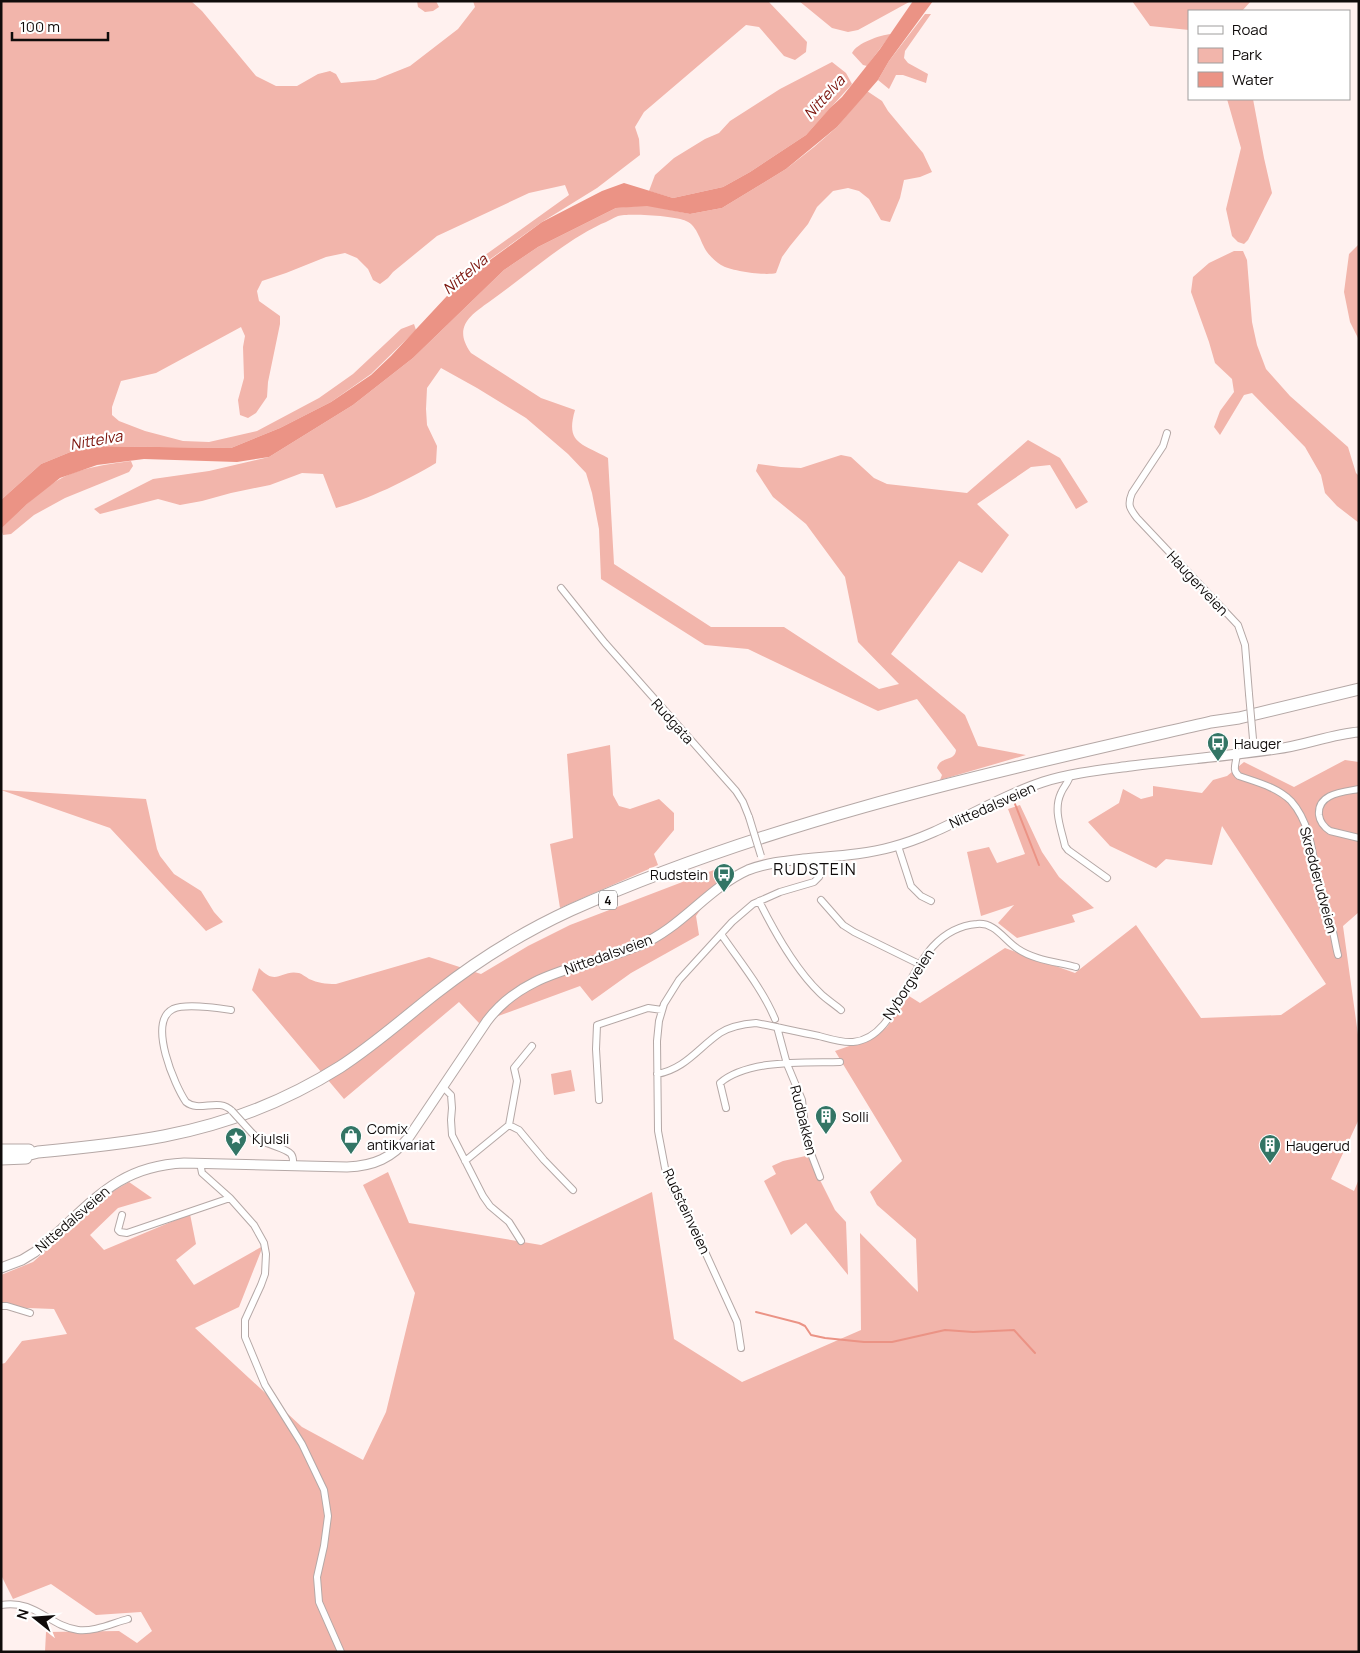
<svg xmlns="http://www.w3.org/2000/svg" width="1360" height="1653" viewBox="0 0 1360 1653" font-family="Manrope,sans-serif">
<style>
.green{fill:#f2b5ab}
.water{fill:#eb9385}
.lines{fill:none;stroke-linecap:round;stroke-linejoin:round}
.stream{stroke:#eb9385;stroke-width:2}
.street-casing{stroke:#b5a8a6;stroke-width:8}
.secondary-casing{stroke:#b5a8a6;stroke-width:11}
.highway-casing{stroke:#b5a8a6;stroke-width:13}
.street{stroke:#fff;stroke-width:6}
.secondary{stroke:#fff;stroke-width:9}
.highway{stroke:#fff;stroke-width:11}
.street-bridge-casing{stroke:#b5a8a6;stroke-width:8;stroke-linecap:butt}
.street-bridge{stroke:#fff;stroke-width:6}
.labels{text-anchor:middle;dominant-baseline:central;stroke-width:4.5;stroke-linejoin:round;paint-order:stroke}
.shield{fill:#fff;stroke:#585554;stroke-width:1}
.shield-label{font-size:12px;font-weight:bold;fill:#100c0b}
.street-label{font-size:14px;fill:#100c0b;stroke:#fff}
.poi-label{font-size:14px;fill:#100c0b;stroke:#fff;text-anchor:start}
.water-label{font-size:15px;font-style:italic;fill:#7b130b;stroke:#fff}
.quarter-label{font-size:16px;letter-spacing:1px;fill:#100c0b;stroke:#fff}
</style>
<rect width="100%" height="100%" fill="#fff1ef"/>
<!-- green -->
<path class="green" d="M1 1H191L202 11 256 76 276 86H297L318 74 330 71 336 74 341 83 375 80 410 66 458 29 475 7 473 1H768L807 42 806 52 795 60 784 56 759 27 746 25 644 112 635 127 639 139 640 155 597 188 542 222 475 270 467 268 569 195 565 185 529 193 437 236 393 272 388 278 380 284 373 280 368 269 357 258 345 253 326 257 286 273 262 281 257 291 259 301 280 316V324L268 382 267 397 256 413 248 418 240 415 238 400 244 378 243 347 245 336 241 327 156 373 121 381 112 407V415L119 421 145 431 183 441 209 442 257 431 319 398 353 374 401 329 414 324 416 330 371 374 331 402 280 428 231 448 85 446 41 464 1 500Z
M417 1H436L439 7 433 11 425 12 418 7Z
M799 1H911L858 30 848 32 832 28Z
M1132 1H1251L1242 11H1189V30L1150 26Z
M925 14H931L905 51 904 58 908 63 928 74 926 83 903 75H896L889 89 878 80 889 61Z
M891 34 867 66 863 65 852 53C857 43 880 35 891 34Z
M832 62 846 73 852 84 806 135 750 172 723 187 673 198 649 191 655 175 674 158 705 139 719 133 730 121 780 89Z
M867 91 882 101 888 111 923 153 932 172 920 177 904 180 900 198 890 222 881 220 869 199 859 191 848 188 833 191 817 207 808 224 790 246 782 257 776 273C765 276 731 271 721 265 716 262 710 256 707 252 700 242 698 226 686 221 677 216 628 213 618 216 613 218 607 222 601 224 560 244 526 276 489 302 469 316 453 328 471 353L541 398 575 410C565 444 582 443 608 458L614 564 711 627H784L879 689 899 684 858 642 845 577 806 524 773 497 756 471 758 464 781 467 801 468 841 455 851 457 874 478 887 484 967 493 1028 440 1060 458 1088 502 1076 509 1050 465 1031 467 977 504 1009 535 982 573 959 561 891 654 965 715 978 746 1026 755 940 780 942 775 937 768C940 756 955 762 956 750L917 699 878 711 748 649 705 645 601 579 599 529 592 493 586 473 568 454 526 418 477 388 441 368 427 388 426 409 427 425 437 446 436 463C408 480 367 500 336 508L323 474 302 473 270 485 231 493 202 501 180 505 158 499 100 514 94 509 153 479 209 471 269 457 353 405 413 358 504 270 538 247 616 208 647 205 690 214 722 208 786 169 814 147 837 127Z
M1227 99H1253L1264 158 1272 193 1248 240 1244 244 1238 242 1232 236 1226 209 1241 148Z
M1359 244V340L1350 322 1344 292 1349 254Z
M1234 251H1243L1247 260 1252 322 1257 345 1266 369 1290 396 1348 447 1356 473 1359 476V523L1337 506 1325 493 1321 475 1305 447 1252 393 1244 395 1220 435 1214 427 1220 411 1234 392 1232 379 1215 363 1209 342 1191 292 1193 277 1209 263Z
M131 461 133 466 129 472 65 498 34 515 11 534 3 535 1 529C19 512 38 491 60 479 79 468 109 464 131 461Z
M610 745 613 795 619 806 630 809 659 799 674 813V830L654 854 658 865 560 908 550 844 573 838 567 754Z
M1345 760 1359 762V912L1343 926 1359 1042V1119L1331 1179 1354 1191 1359 1179V1652H45L46 1632 119 1631 137 1643 152 1631 141 1612 96 1615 51 1584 13 1599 1 1575V1364L5 1363 22 1341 67 1334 54 1309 1 1307V1275L33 1262 76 1224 105 1196 129 1182 152 1198 118 1208 90 1235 104 1250 190 1214 196 1244 176 1260 194 1285 263 1246 239 1307 195 1328 302 1427 363 1460 386 1412 415 1293 363 1185 388 1172 409 1223 541 1245 652 1192 674 1339 742 1382 861 1330 860 1233 918 1292 916 1239 877 1205 870 1192 902 1161 835 1051 872 1038 887 1027 909 996 920 1003 1005 948 1075 973 1136 925 1201 1018 1281 1015 1326 984 1222 826 1212 865 1166 859 1156 868 1110 846 1088 822 1119 803 1123 789 1141 799 1153 796V786L1202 793 1213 780 1227 776 1244 762 1294 787Z
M1 790 146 799 157 849 160 856 174 874 201 891 214 912 223 922 206 931 110 828Z
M1020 805 1042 852 1059 877 1094 908 1072 915 1075 922 1017 938 998 923 1014 905 981 916 967 852 989 847 997 863 1025 854 1008 809Z
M719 868 728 870 696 916 699 935 631 973 592 1001 580 986 479 1023 459 1002 344 1099 252 990 259 968C277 987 281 969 299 973 302 974 306 977 309 979 318 983 325 984 336 984L429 957 481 974 528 946 570 925Z
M571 1070 575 1091 554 1095 551 1074Z
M810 1155 818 1176 835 1210 846 1222 848 1275 806 1223 791 1235 764 1181 776 1174 772 1166 783 1161Z"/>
<!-- water -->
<path class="water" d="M913 1H933L889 61 878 80 837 127 786 169 722 208 690 214 647 206 616 208 538 247 504 270 413 358 353 405 269 457 237 462 144 459 97 465 60 478 27 504 1 529V500L41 464 85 446 231 448 280 428 331 402 371 375 391 356 460 282 542 222 602 191 624 183 673 198 723 187 750 172 806 135 830 108 842 97 880 49Z"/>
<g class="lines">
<!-- stream -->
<path class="stream" d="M1015 804 1039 865
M756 1312 799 1323 805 1326 811 1335 825 1338 864 1342H892L945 1330 973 1332 1014 1330 1035 1353"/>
<!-- street casing -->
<g class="street-casing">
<path id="street" d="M1167 433 1163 446 1132 493C1127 505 1130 509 1137 518L1238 625 1245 645 1249 694
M561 588 605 643 736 791 743 802 749 817
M1237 753C1237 762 1231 770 1239 776 1256 782 1277 787 1291 801 1316 829 1313 873 1323 907 1326 916 1330 924 1333 932 1335 940 1336 948 1338 955
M1070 775C1069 782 1064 786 1061 793 1053 810 1061 828 1065 846L1068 850 1107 878
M1359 789C1344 792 1317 793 1319 815 1320 823 1324 827 1330 831L1359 838
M898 846 911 886 921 896 931 901
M821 900 843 925 854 932 919 964
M759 901C774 931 796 970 820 993 826 999 834 1004 841 1010
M721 934C740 962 762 988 775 1019
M231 1010C217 1008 186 1003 173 1009 147 1022 175 1086 186 1102 200 1113 218 1097 232 1111
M777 1027 787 1064 802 1100 806 1134 810 1151 820 1177
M657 1074C685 1069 698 1048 720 1033 731 1026 743 1024 756 1023 777 1027 798 1032 819 1036 830 1039 842 1043 853 1042 908 1037 905 930 977 924 995 922 1004 940 1018 949 1034 960 1057 962 1076 967
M443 1087 451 1095 452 1108 451 1120 452 1135 483 1196 490 1206 509 1222 521 1241
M599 1100 596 1049 597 1025 648 1008 662 1010
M726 1108 720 1083C748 1059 805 1063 840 1062
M509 1125 519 1130 544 1160 573 1190
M252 1133C264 1146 283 1146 291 1154 294 1158 293 1162 293 1166
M465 1161 509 1125 517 1081 514 1068 532 1046
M200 1163 202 1173 230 1198 254 1225 264 1243 266 1254 265 1274 261 1285 245 1320V1337L265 1385 302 1444 324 1490 328 1516 324 1546 317 1577 319 1602 341 1652
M122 1215 118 1230 120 1232 127 1233 230 1198
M1 1306H7L30 1313
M741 1348 737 1322 701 1243 673 1190 665 1168 658 1131 657 1041 659 1021 664 1004 679 980 732 922 753 904 780 892 814 882 819 877 822 870 823 857
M1 1605C35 1599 49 1626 78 1630 94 1632 113 1623 128 1619"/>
</g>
<!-- secondary casing -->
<g class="secondary-casing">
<path id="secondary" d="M1 1268 22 1260 35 1252C87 1211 111 1166 184 1163L347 1167C374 1166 392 1158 409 1137L487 1021C525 970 586 968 640 945 681 928 708 888 748 870 766 863 785 861 803 859 833 856 863 855 892 847 945 833 991 799 1043 782 1071 773 1101 770 1131 766 1179 760 1228 756 1276 749 1304 746 1331 734 1359 732"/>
</g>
<!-- highway casing -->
<g class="highway-casing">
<path id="highway" d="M1 1150H29
M19 1157 38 1152C80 1148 122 1144 164 1136 227 1124 286 1101 340 1067 374 1045 404 1018 436 993 478 960 523 932 571 910 775 819 994 772 1211 722L1239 718 1359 689
M1 1159 26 1158"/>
</g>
<!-- street -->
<use href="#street" class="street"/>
<!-- secondary -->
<use href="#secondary" class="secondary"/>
<!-- highway -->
<use href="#highway" class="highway"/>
<!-- street-bridge casing -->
<g class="street-bridge-casing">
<path id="street-bridge" d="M1249 694 1253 739
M749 817 761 856
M232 1111 252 1133"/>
</g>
<!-- street-bridge -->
<use href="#street-bridge" class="street-bridge"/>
</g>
<!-- icons -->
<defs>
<g id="bus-pin" transform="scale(1.125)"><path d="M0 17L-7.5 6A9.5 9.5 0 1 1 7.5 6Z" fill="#337565" stroke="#fff"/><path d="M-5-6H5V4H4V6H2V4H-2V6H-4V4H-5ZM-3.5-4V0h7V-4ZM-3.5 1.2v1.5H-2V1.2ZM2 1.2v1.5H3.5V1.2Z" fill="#fff"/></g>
<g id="building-pin" transform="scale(1.125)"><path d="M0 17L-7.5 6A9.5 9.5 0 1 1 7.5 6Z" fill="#337565" stroke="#fff"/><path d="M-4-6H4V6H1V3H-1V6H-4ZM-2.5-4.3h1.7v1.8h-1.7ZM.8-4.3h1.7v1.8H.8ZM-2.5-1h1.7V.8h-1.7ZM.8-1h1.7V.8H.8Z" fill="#fff"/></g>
<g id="shop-pin" transform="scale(1.125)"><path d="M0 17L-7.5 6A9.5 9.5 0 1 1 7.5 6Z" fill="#337565" stroke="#fff"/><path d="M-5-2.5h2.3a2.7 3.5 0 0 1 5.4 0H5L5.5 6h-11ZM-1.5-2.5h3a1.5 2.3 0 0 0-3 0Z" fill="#fff"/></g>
<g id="sight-pin" transform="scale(1.125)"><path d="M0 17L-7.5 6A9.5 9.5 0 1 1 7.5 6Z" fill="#337565" stroke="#fff"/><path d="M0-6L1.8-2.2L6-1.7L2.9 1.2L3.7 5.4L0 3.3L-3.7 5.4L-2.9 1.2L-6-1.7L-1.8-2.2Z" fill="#fff"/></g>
</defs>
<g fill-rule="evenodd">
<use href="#bus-pin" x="1218" y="743"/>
<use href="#bus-pin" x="724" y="874"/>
<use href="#building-pin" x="826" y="1116"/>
<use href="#shop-pin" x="351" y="1136"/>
<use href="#sight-pin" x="236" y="1138"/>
<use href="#building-pin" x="1270" y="1145"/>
</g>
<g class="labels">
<!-- shield labels -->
<rect class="shield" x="599" y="890.5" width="18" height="19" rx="4"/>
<g class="shield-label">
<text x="608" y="900">4</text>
</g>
<!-- street labels -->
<g class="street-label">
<text transform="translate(1198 583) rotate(47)">Haugerveien</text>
<text transform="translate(673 721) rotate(48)">Rudgata</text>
<text transform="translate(992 805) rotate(-24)">Nittedalsveien</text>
<text transform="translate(1319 880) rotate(75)">Skredderudveien</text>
<text transform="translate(608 954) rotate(-20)">Nittedalsveien</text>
<text transform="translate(908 984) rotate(-57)">Nyborgveien</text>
<text transform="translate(804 1120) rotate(76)">Rudbakken</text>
<text transform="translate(687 1211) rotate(65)">Rudsteinveien</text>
<text transform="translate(72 1219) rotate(-41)">Nittedalsveien</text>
</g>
<!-- poi labels -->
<g class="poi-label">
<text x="1234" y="743">Hauger</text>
<text x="708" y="874" text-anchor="end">Rudstein</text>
<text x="842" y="1116">Solli</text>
<text x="367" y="1128">Comix<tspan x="367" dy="16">antikvariat</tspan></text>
<text x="252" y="1138">Kjulsli</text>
<text x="1286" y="1145">Haugerud</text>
</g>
<!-- water labels -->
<g class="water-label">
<text transform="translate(824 97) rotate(-48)">Nittelva</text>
<text transform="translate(465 274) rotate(-40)">Nittelva</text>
<text transform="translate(96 440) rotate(-10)">Nittelva</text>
</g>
<!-- quarter labels -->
<g class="quarter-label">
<text x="815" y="869">RUDSTEIN</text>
</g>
</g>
<!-- border -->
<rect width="1360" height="1653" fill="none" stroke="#100c0b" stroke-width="5"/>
<!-- legend -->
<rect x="1188" y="10" width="162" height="90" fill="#ffffff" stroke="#9f9e9d"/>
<rect x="1198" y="26" width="25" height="8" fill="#ffffff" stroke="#9f9e9d"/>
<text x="1232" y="35" font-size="15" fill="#100c0b">Road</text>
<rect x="1198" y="48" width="25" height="15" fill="#f2b5ab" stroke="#9f9e9d"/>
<text x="1232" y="60" font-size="15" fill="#100c0b">Park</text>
<rect x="1198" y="72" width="25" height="15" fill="#eb9385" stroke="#9f9e9d"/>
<text x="1232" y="85" font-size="15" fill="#100c0b">Water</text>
<!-- north arrow -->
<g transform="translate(35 1618) rotate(287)" stroke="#ffffff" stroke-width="4" paint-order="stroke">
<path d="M0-4L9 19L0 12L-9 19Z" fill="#100c0b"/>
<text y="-8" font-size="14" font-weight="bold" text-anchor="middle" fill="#100c0b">N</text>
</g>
<!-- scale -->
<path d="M12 32v8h96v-8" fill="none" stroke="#100c0b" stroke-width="2.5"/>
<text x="20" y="32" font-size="15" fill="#100c0b" stroke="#ffffff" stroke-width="4" paint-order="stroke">100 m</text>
</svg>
